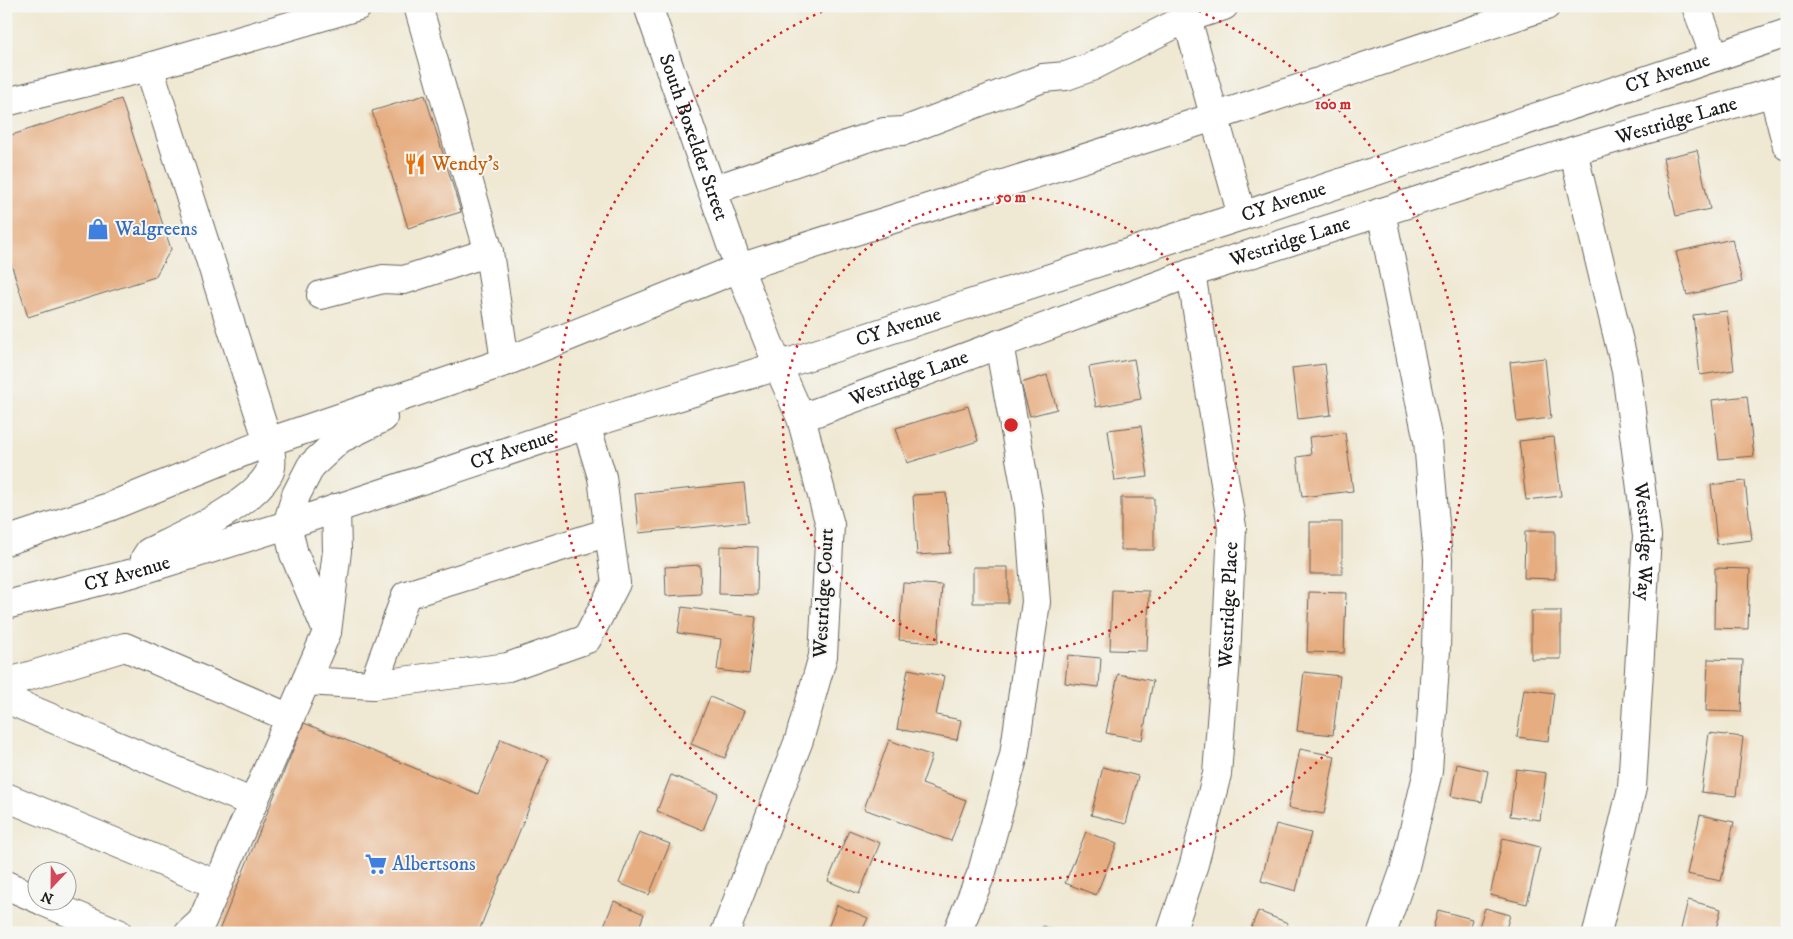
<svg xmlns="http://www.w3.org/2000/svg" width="1793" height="939" viewBox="0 0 1793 939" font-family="'IM FELL DW Pica',serif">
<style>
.building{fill:#e6ad81}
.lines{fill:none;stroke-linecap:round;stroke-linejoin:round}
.minor-casing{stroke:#66635c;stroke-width:30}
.major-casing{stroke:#66635c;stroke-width:30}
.minor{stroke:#fff;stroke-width:28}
.major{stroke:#fff;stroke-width:28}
.ring{fill:none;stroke:#d62828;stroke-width:2.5;stroke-dasharray:2.5 5}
.labels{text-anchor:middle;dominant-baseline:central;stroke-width:4;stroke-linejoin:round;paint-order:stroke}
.street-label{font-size:20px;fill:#1c1c1c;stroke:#f6f6f2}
.food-label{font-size:20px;fill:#c56008;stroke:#f6f6f2;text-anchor:start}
.shop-label{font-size:20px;fill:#366cbe;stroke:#f6f6f2;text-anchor:start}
.centre{fill:#d62828;stroke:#f6f6f2;stroke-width:2.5}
.ring-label{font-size:15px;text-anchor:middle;font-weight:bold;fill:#d62828;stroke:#f6f6f2;stroke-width:4;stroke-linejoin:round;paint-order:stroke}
</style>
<rect width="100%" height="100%" fill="#f6f6f2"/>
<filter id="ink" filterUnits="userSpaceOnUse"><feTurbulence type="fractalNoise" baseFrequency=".02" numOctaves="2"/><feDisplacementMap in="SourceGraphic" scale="10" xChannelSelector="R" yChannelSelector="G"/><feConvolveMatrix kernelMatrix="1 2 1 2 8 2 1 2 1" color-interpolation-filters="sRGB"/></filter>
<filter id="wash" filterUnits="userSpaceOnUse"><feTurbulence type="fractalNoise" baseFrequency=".0096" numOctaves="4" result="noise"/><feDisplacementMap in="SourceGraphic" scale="20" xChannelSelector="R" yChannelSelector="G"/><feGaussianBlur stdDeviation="1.12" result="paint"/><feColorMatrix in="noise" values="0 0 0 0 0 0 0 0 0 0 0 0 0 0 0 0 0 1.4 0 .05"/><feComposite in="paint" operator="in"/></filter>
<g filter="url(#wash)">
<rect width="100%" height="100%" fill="#efe8d2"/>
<g id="blocks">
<!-- building -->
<path class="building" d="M809 6H825L826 7 810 11Z
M425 95 461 212 408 228 372 111Z
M121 99 171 249 155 277 28 317 6 248V137Z
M1697 150 1710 209 1676 216 1663 158Z
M1732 239 1742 282 1687 295 1676 252Z
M1727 311 1734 370 1700 375 1693 315Z
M1545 358 1551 418 1517 422 1510 362Z
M1134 359 1141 399 1096 407 1089 367Z
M1325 364 1331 415 1298 419 1292 368Z
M1047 375 1057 409 1030 416 1021 383Z
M1747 396 1754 456 1719 459 1712 400Z
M968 406 978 441 907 463 896 428Z
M1141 426 1148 477 1115 481 1108 430Z
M1345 433 1353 491 1302 497 1297 457 1311 455 1309 437Z
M1554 437 1561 496 1526 500 1519 441Z
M1745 481 1752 540 1717 544 1711 485Z
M744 483 748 522 639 533 635 494Z
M946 493 950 553 917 555 913 495Z
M1121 498H1154V550H1121Z
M1310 522H1342V574H1310Z
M1525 531H1555V579L1524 578Z
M720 546 758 547 757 595 719 594Z
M700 565 701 594 666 596 665 567Z
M973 567H1008V603H973Z
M1715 568 1750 569 1748 629 1714 628Z
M903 583 942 585 938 643 899 640Z
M1112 590 1149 591 1147 651 1110 650Z
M1309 592 1346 593 1344 653 1307 652Z
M682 607 756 617 749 674 717 670 721 639 678 633Z
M1531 611H1561V659H1531Z
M1068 655 1101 658 1099 687 1065 683Z
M1708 659 1743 660 1741 712 1706 711Z
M908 669 944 676 936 715 961 720 957 740 897 729Z
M1304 672 1340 676 1333 735 1297 731Z
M1118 674 1153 681 1142 740 1106 733Z
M1524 689 1554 693 1548 741 1517 737Z
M710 697 744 711 725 758 691 744Z
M304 723 478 794 501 739 549 759 478 933H218Z
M1709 733 1743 737 1736 796 1701 792Z
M889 740 932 756 922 784 966 800 951 841 864 809Z
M1300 749 1335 756 1324 814 1288 808Z
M1457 764 1488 771 1482 802 1451 796Z
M1103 767 1138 776 1126 824 1091 815Z
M1516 769 1546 773 1540 820 1510 816Z
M671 775 718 793 703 830 657 811Z
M1700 815 1734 822 1721 881 1687 874Z
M1276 824 1311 833 1296 891 1261 881Z
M849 830 880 843 859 894 828 881Z
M639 832 670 844 649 895 619 883Z
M1086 832 1117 844 1096 895 1065 883Z
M1503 838 1540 847 1527 904 1490 895Z
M1688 900 1721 909 1715 933H1680Z
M614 901 644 914 637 933H601Z
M837 905 868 918 861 933H826Z
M1485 908 1510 915 1506 929 1518 933H1477Z
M1438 910 1472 919 1468 933H1448L1433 929Z
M1258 911 1288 923 1284 933H1249Z
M1043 926 1060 933H1040Z"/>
</g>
</g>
<g filter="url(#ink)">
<use href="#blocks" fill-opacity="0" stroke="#66635c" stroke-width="1"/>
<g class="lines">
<!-- minor casing -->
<g class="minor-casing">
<g id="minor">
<path d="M418 6 489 252 505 362"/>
<path id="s1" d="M648 6 739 268 778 366 801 418 830 525 823 656 799 740 725 933"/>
<path d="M1224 6 1187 18 1242 216"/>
<path d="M1696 6 1715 57"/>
<path d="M149 67 268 442"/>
<path d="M1773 92 1787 146"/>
<path d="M6 102 149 67 358 6"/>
<path id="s2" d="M1573 151 1626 371 1647 536 1632 788 1597 933"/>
<path d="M713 190 884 132 904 131 1043 78 1066 76 1091 67 1187 18 1183 6"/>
<path d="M1381 212 1428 441 1438 559 1436 650 1428 771 1404 871 1382 933"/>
<path d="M321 295 383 279 404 280 489 252"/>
<path id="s3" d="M801 418 1191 273 1573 151 1787 88"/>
<path d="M586 425 602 477 609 532"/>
<path d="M287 525 294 554 327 631"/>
<path d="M306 681 373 685 406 595 609 532 616 583 587 639 508 667 373 685"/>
<path d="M6 683 125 647 290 718"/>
<path d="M6 699 253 803"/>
<path d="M6 797 218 885"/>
<path d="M6 885 38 899"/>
<path d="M44 902 118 933"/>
<path d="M189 933 202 921 327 632 337 551 336 508"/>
<path d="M957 933 982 872 1014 755 1036 602 1029 507 999 344"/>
<path id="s4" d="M1171 933 1194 864 1217 774 1226 658 1232 527 1191 273"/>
</g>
</g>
<!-- major casing -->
<g class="major-casing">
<g id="major">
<path d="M287 525 296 495 311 466 340 439 383 418"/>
<path d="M6 541 109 507 268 442 505 362 739 268 1214 117 1546 6"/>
<path d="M145 558 149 552C184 535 247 508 268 475 274 466 271 452 268 442"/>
<path id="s5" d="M6 605 133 573 287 525 586 425 778 366 1242 216 1787 33"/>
</g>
</g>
<!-- minor -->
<use href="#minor" class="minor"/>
<!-- major -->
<use href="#major" class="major"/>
</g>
</g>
<!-- distance rings -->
<g class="ring">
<circle cx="1011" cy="425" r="228"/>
<path d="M1192 8A455 455 0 1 1 830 8"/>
</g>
<!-- icons -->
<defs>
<g id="restaurant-bare" transform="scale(1.725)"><path d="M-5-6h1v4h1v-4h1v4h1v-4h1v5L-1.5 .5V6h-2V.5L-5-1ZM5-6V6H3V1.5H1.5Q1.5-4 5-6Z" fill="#e8710a" stroke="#f6f6f2" stroke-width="2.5" paint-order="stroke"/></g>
<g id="shop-bare" transform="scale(1.725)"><path d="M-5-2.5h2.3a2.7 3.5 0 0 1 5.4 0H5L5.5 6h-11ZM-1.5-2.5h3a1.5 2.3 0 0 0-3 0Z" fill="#3f7fe0" stroke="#f6f6f2" stroke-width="2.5" paint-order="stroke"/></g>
<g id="supermarket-bare" transform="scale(1.725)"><path d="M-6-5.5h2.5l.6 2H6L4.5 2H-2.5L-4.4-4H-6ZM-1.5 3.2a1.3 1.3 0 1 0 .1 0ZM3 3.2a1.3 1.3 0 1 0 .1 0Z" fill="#3f7fe0" stroke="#f6f6f2" stroke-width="2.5" paint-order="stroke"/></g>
</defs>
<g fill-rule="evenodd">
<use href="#restaurant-bare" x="415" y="164"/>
<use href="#shop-bare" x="98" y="229"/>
<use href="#supermarket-bare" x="376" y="864"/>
</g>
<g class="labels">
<!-- street labels -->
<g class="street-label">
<text stroke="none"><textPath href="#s5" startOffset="1745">CY Avenue</textPath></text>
<text stroke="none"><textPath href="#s3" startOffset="925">Westridge Lane</textPath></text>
<text stroke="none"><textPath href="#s1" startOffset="139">South Boxelder Street</textPath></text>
<text stroke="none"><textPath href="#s5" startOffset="1340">CY Avenue</textPath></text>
<text stroke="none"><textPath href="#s3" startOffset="520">Westridge Lane</textPath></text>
<text stroke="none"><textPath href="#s5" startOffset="935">CY Avenue</textPath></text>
<text stroke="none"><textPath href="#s3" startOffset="115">Westridge Lane</textPath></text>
<text stroke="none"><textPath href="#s5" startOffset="530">CY Avenue</textPath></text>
<text stroke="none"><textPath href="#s2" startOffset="398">Westridge Way</textPath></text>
<text stroke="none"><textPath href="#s5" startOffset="125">CY Avenue</textPath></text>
<text transform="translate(824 593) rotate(-87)">Westridge Court</text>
<text stroke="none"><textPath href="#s4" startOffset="335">Westridge Place</textPath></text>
</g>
<!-- food labels -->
<g class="food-label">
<text x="432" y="164">Wendy's</text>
</g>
<!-- shop labels -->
<g class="shop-label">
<text x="115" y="229">Walgreens</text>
<text x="392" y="864">Albertsons</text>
</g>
</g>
<circle cx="1011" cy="425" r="8" class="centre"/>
<g class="ring-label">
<text x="1333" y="109">100 m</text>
<text x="1011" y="202">50 m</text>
</g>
<!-- margin -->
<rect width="1793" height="939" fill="none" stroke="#f6f6f2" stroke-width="25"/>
<!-- north arrow -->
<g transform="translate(52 886) rotate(202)"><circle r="24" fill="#f6f6f2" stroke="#9f9f9c"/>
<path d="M0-4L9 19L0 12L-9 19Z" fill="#d1495b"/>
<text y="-8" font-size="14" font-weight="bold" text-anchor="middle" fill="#1c1c1c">N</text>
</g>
</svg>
